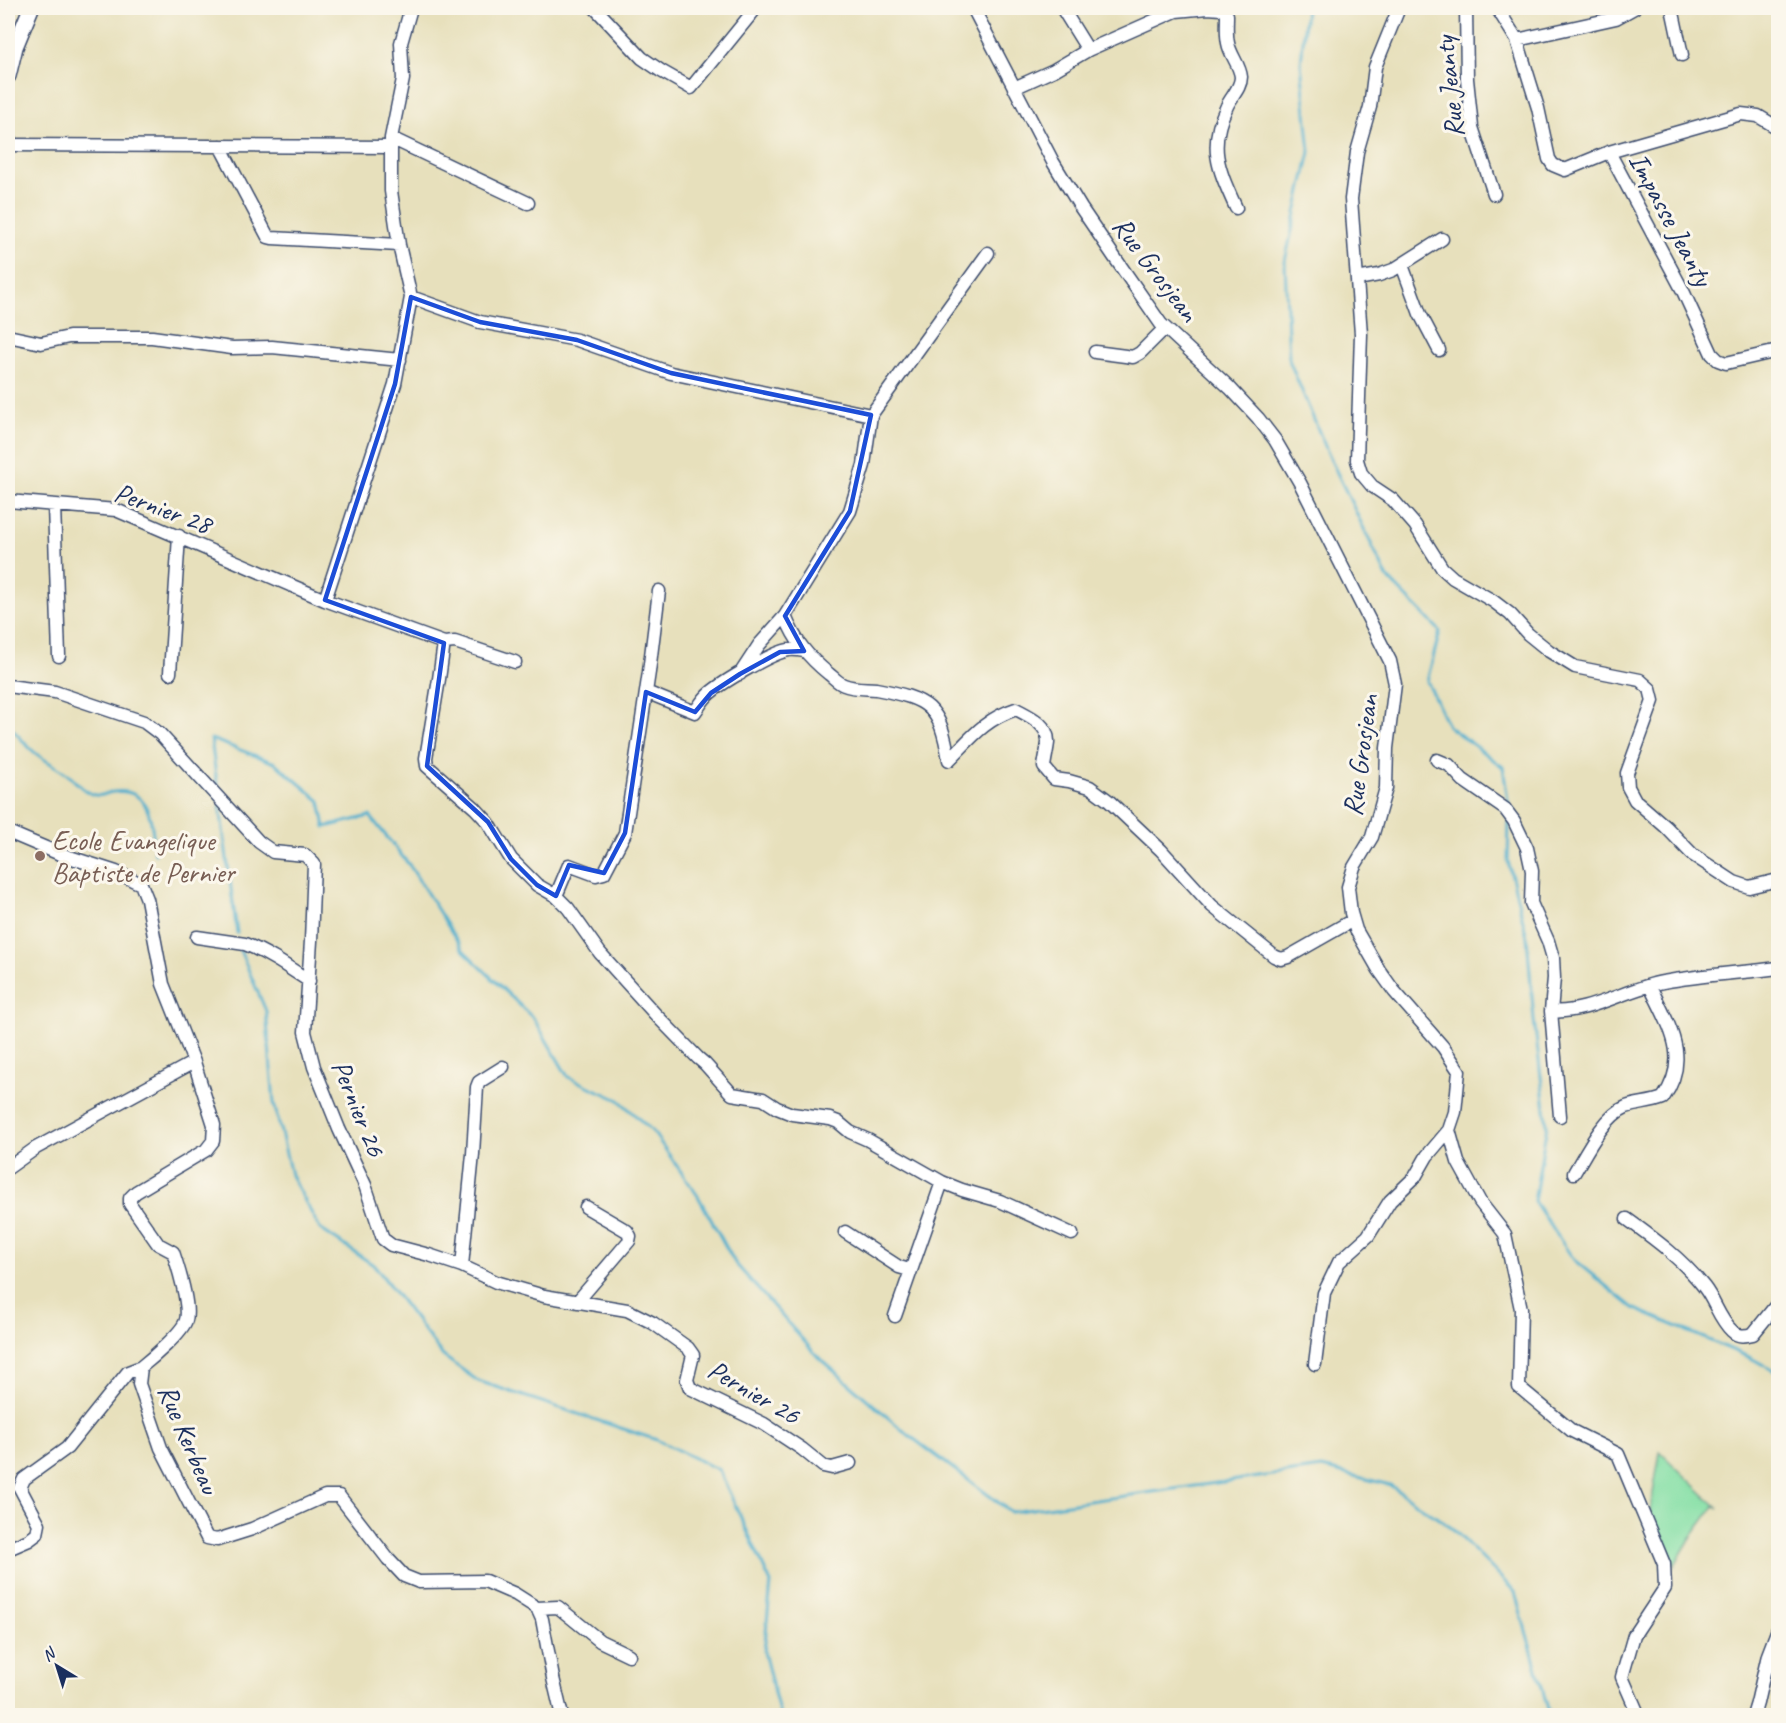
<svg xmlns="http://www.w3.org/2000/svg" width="1786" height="1723" viewBox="0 0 1786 1723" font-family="Caveat,sans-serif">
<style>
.green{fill:#84dfa5;stroke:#508782;stroke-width:1.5}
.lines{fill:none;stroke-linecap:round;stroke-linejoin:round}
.stream{stroke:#4fafce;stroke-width:3}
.minor-casing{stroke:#3a4a6c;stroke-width:15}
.tertiary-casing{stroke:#3a4a6c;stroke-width:18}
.minor{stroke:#fff;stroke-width:12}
.tertiary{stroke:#fff;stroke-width:15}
.marked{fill:none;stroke:#1d4ed8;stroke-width:4.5;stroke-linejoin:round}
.education-dot{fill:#8d6e63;stroke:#fbf7ec;stroke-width:2}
.labels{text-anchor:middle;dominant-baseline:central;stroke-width:6;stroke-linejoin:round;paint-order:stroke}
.street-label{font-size:28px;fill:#1b2f5e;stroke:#fbf7ec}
.education-label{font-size:28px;fill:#785e54;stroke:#fbf7ec;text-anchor:start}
</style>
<rect width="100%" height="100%" fill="#fbf7ec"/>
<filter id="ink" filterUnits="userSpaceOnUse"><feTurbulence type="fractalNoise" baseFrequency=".0167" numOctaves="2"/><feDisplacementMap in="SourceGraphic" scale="12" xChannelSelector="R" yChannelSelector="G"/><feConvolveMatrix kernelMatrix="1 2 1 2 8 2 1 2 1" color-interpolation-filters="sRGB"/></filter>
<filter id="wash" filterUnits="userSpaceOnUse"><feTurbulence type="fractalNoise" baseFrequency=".008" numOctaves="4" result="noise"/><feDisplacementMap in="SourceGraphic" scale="24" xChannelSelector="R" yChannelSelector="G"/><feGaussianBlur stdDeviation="1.35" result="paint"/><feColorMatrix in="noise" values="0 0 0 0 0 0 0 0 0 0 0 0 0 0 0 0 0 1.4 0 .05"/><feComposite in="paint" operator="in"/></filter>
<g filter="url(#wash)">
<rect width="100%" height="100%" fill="#e7e0bc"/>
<!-- green -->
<path class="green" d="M1660 1452 1719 1509 1714 1506 1690 1539 1674 1566 1650 1511Z"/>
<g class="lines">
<!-- stream -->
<path class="stream" d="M1306 8 1301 64 1310 152 1285 261 1289 360 1330 458 1387 577 1440 631 1427 681 1448 726 1503 767 1509 808
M8 724C16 733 24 743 33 751 43 760 56 766 67 774 75 780 81 790 92 794 101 798 105 793 113 792 152 786 152 826 155 854
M218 791 211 739 275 763 320 801 325 827 370 816 410 866 463 950 534 1019 568 1077 619 1100 653 1132 698 1196 735 1263 818 1357 906 1433 1011 1512 1322 1468 1390 1485 1453 1529 1515 1592 1550 1716
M220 807 237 933
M1509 821 1508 861 1527 937 1534 1020 1547 1125 1534 1201 1574 1260 1633 1308 1751 1358 1778 1373
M239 948 266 1011 274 1103 291 1175 320 1229 375 1266 443 1356 478 1381 657 1440 719 1470 771 1583 764 1652 780 1716"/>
</g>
</g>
<g filter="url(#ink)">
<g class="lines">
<!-- minor casing -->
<g class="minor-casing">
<path id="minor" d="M411 8 401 43 403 79 391 138V191L399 245 411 297 395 384 325 600 444 643 439 679 426 758 427 766 475 808 488 822 511 859 537 885 556 896 568 908 600 953 656 1015 698 1058 705 1064 732 1094 763 1099 777 1108 792 1114 830 1119 838 1122 850 1132 868 1140 942 1182 962 1190 1000 1201 1072 1234
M595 8 642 58 661 71 691 88 756 8
M973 8 1053 162 1081 208 1115 258 1161 324 1230 388 1258 418 1275 440 1300 483 1390 661 1395 684 1387 748 1386 788 1372 837 1354 867 1348 887 1351 913 1356 930 1379 970 1394 991 1443 1047 1459 1071 1455 1112 1449 1130 1458 1162 1480 1202 1505 1234 1521 1309 1519 1387 1572 1431 1618 1454 1664 1564 1665 1588 1634 1635 1622 1677 1639 1716
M1399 8 1375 67 1370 107 1357 152 1351 199 1361 334 1357 460 1361 473 1372 486 1393 500 1415 525 1442 568 1453 578 1493 601 1510 614 1528 634 1549 651 1575 667 1640 680 1650 689 1653 701 1627 773 1628 787 1635 800 1666 827 1693 855 1734 882 1749 887 1778 880
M1466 8 1467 79 1472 127 1494 194
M1497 8 1517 40 1538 108 1549 159 1553 165 1565 170 1609 152 1683 291 1712 354 1718 360 1726 363 1778 351
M1672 8 1682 55
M1517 40 1616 18 1634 8
M1088 50 1176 11 1208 8 1221 9 1225 11 1227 15C1227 24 1226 34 1228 43 1230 55 1240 65 1241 77 1241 88 1231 97 1227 106 1207 147 1219 170 1236 208
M1014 88 1054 70 1088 50 1062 8
M391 138 528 203
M8 145 391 147
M220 146 268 237 272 238 399 245
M1609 152 1741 114 1758 116 1778 128
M1402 265 1420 314 1439 350
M1357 279 1379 275 1393 270 1442 239
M411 297 480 322 577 340 671 373 871 415
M8 336 41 343 69 337H152L232 348 272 347 400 360
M1095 352 1133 357 1140 353 1165 328
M8 501 116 510 325 600
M54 505 59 656
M785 616C795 641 808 657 829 674 833 677 838 683 844 685 853 689 866 688 876 689 929 699 940 705 949 760 971 738 985 719 1016 709 1029 716 1049 724 1048 743 1047 751 1045 759 1044 767L1054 779 1069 781 1090 787 1109 801 1161 850 1212 906 1274 956 1281 959 1288 957 1353 920
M444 643 455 642 515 662
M170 673 179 536
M740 674 759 645 785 616 850 511 864 465 871 415 988 253
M8 686 55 692 144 722 160 734 259 842 273 852 305 855 314 864 311 941 305 1032 314 1067 339 1129 365 1185 383 1239 391 1245 429 1255 462 1266 496 1282 544 1296 627 1310 653 1323 688 1348 693 1355 687 1380 690 1388 764 1424 802 1449 823 1466 832 1468 850 1463
M646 692 695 712C700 705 703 699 710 693 723 682 773 652 789 650 794 649 799 650 804 651
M1437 760 1449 765 1463 780 1505 809 1514 821 1527 848 1532 871 1531 903 1548 941 1553 958 1554 978 1551 1011C1586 1015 1628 988 1663 982 1701 975 1740 973 1778 968
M8 832 60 854 116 872 141 884 147 899 163 984 194 1062 214 1125 213 1141 206 1150 136 1192 130 1198V1204L158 1244 173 1252C178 1267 190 1306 186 1320 183 1332 151 1359 141 1367L139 1384 161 1448 207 1538 217 1540 252 1529 325 1496H339L388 1559 404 1576 419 1582 485 1581 515 1594 537 1608 542 1619 553 1678 562 1716
M556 896 569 865 596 875 604 873 625 833 649 672 659 591
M197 937 245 944C268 953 288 967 309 981
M1551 1011 1560 1116
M8 1168 36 1148 194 1062
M1574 1173C1586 1153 1604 1116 1626 1107 1638 1103 1651 1103 1663 1098 1692 1057 1668 1025 1650 986
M1627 1219C1656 1240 1682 1259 1704 1287 1715 1301 1719 1319 1732 1331 1738 1337 1745 1336 1753 1334L1778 1303
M845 1232 899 1267 906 1269 912 1267
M462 1266 473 1154 477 1087 479 1082 503 1067
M577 1302 629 1241 630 1236 627 1231 586 1207
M895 1316 942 1182
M1315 1364 1324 1293 1339 1262 1368 1236 1390 1201 1415 1177 1427 1156 1449 1130
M8 1549 29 1540 37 1534 39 1524 20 1488 24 1479 67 1448 128 1372 141 1367
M537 1608 558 1607 600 1641 629 1655
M1768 1655 1778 1629
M1753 1716 1757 1703 1768 1655 1778 1673"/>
</g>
<!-- tertiary casing -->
<g class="tertiary-casing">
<path id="tertiary" d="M8 76 15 47 31 8"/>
</g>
<!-- minor -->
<use href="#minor" class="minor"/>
<!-- tertiary -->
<use href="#tertiary" class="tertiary"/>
</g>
</g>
<!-- marked area -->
<path class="marked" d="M411 297 480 322 577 340 671 373 871 415 850 511 785 616 804 651 780 652 740 674 711 693 695 712 646 692 625 833 604 873 569 865 556 896 537 885 511 859 488 822 427 766 444 643 325 600 395 384Z"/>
<!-- markers -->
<circle class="education-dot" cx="40" cy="856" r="6"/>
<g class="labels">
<!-- street labels -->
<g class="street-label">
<text transform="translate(1449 87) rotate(-96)">Rue Jeanty</text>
<text transform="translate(1671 219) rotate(62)">Impasse Jeanty</text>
<text transform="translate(1156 269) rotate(53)">Rue Grosjean</text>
<text transform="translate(163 508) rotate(20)">Pernier 28</text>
<text transform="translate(1360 755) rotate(-82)">Rue Grosjean</text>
<text transform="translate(359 1108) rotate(68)">Pernier 26</text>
<text transform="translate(754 1392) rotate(30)">Pernier 26</text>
<text transform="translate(189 1439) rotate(67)">Rue Kerbeau</text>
</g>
<!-- education labels -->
<g class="education-label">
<text x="52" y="840">Ecole Evangelique<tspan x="52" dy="32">Baptiste de Pernier</tspan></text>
</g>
</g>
<!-- margin -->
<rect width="1786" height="1723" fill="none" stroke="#fbf7ec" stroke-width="30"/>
<!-- north arrow -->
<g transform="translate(57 1666) rotate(322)" stroke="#fbf7ec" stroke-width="4.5" paint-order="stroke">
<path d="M0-4.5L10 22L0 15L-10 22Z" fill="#1b2f5e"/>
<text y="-9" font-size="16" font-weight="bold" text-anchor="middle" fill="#1b2f5e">N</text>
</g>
</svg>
